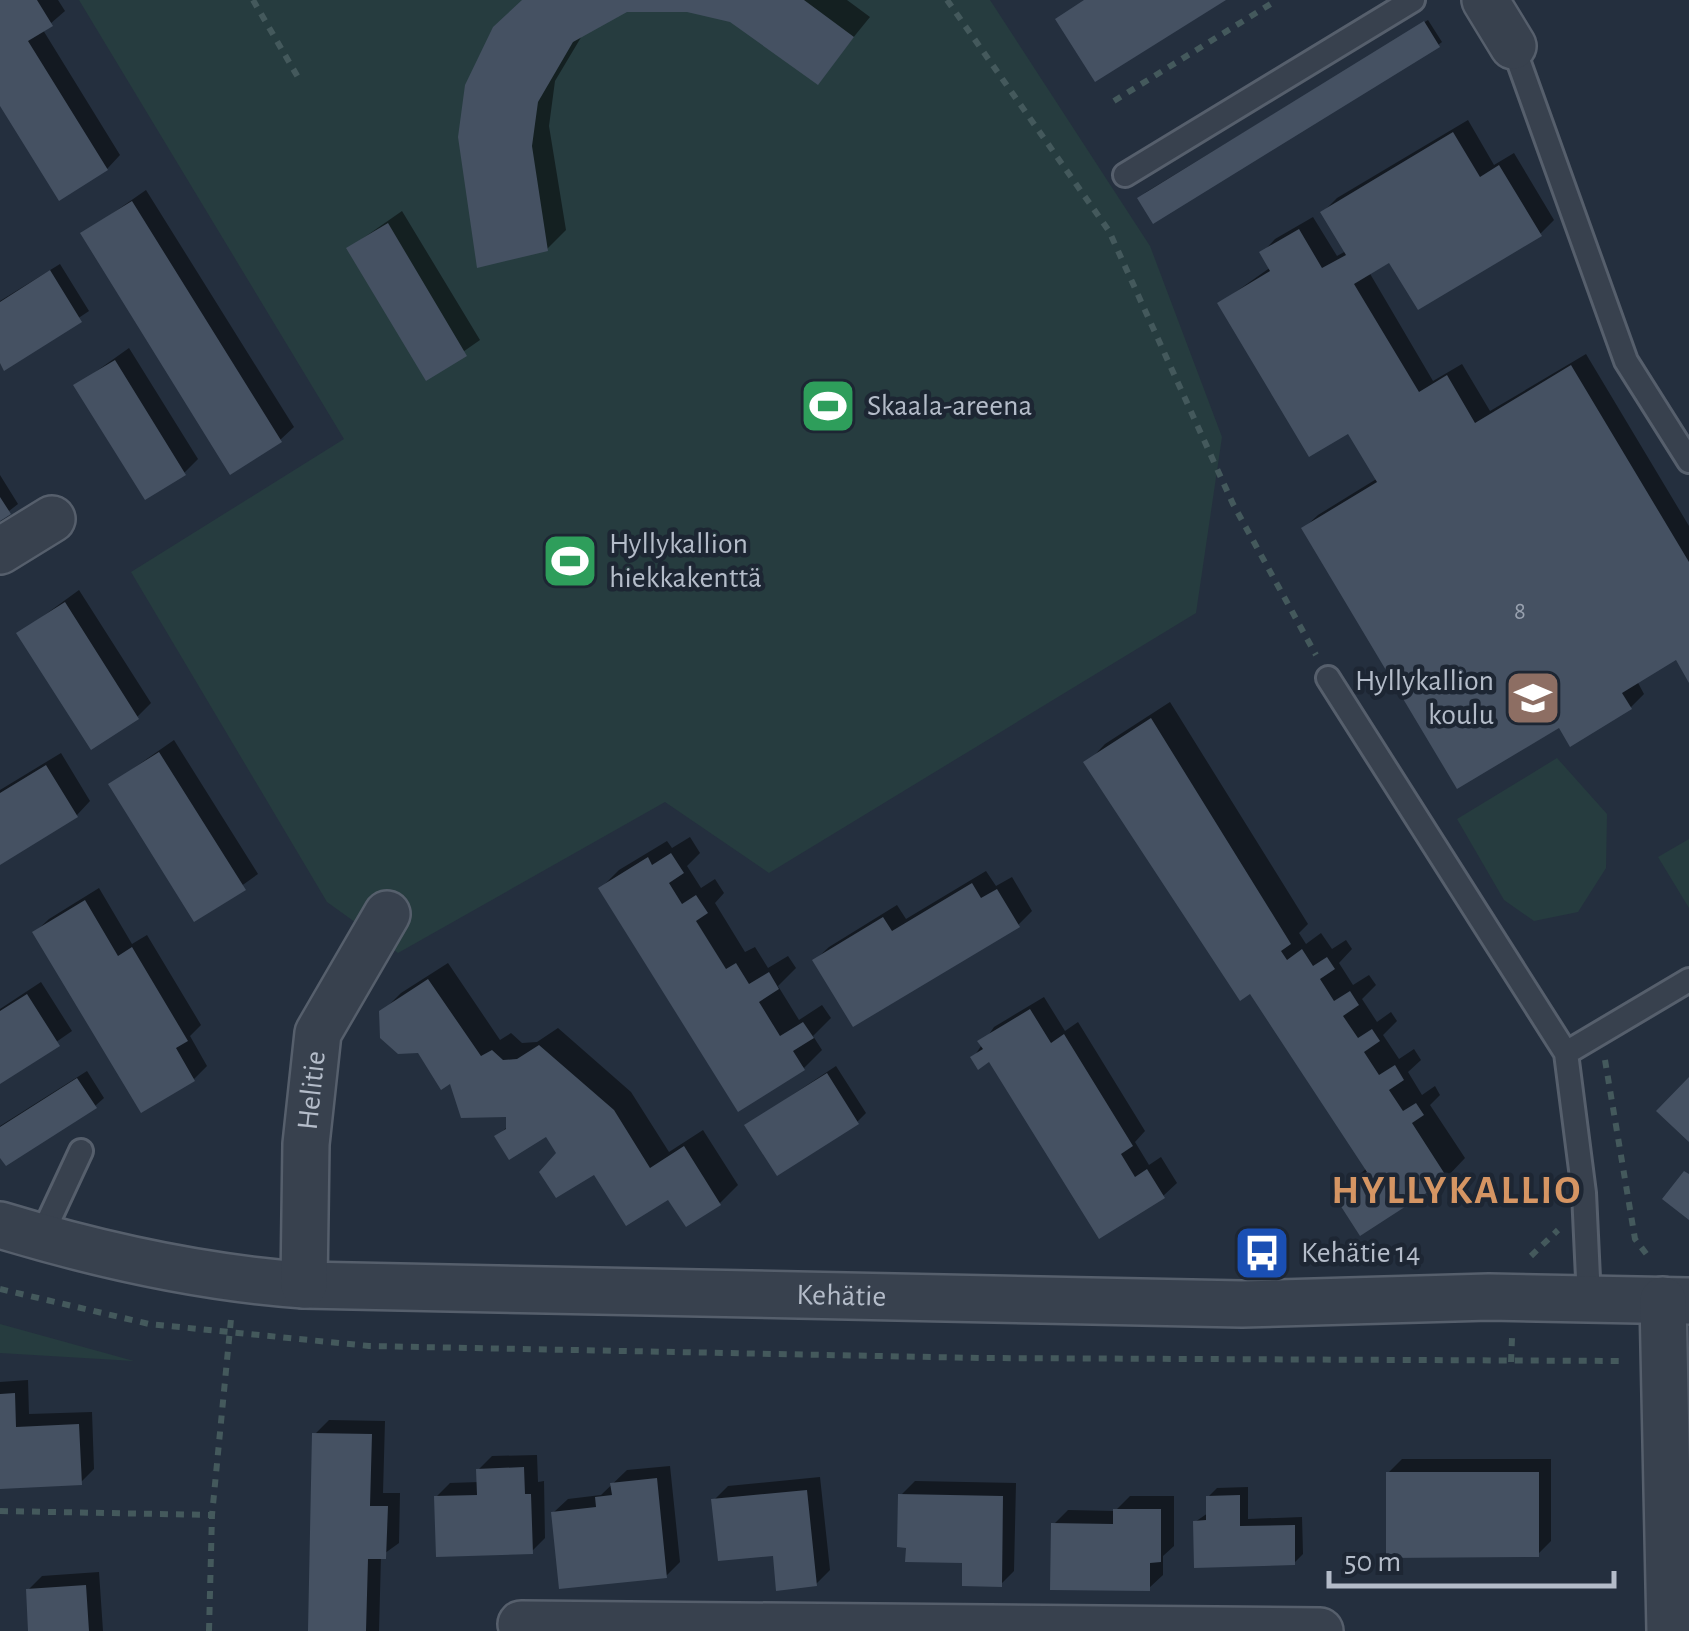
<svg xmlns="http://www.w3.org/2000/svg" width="1689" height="1631" viewBox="0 0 1689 1631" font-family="'Alegreya Sans',sans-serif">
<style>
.green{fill:#263c3f}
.shadow{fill:#0007}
.building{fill:#455162}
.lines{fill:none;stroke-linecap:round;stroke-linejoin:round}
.lane-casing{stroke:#565f6c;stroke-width:28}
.street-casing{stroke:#565f6c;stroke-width:50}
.path{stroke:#44595c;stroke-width:6;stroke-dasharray:8 8;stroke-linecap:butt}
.lane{stroke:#38414e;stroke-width:22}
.street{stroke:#38414e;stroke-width:45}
.labels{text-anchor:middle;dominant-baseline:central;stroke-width:9;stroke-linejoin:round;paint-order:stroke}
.number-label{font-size:25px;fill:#98a1af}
.poi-label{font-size:30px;fill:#b4bcc9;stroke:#1d2633;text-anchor:start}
.street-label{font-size:30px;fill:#b4bcc9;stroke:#1d2633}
.district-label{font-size:40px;font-weight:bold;letter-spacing:2.5px;fill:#d59563;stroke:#1d2633}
</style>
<rect width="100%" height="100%" fill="#242f3e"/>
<!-- green -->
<path class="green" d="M79 0H990L1150 246 1222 437 1196 613 769 873 665 802 398 953 327 902 131 572 344 439Z
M1557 758 1607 814 1606 868 1578 912 1534 921 1504 900 1457 819Z
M1689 839V908L1658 857Z
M0 1324 134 1361 0 1353Z"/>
<!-- shadow -->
<path class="shadow" d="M0 0H58L65 11 43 30 120 155 107 169 0 101Z
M525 0H847L870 17 817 82 731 20 687 9 626 10 583 34 555 81 549 126 566 230 547 249 479 265Z
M1428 20 1442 42 1438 45 1143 194Z
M1468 120 1494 165 1514 153 1554 220 1540 234 1390 259 1369 272 1433 381 1462 364 1490 411 1586 354 1689 526V678L1677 657 1637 681 1644 694 1631 707 1560 725 1304 528 1318 515 1378 478 1349 430 1220 303 1271 267 1262 253 1275 239 1313 217 1337 256 1346 251 1323 212 1337 198Z
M146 190 294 427 280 440 83 234Z
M402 211 480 340 427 377 349 248Z
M60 264 89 311 5 367 0 359V301Z
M129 348 198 459 184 473 77 385Z
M0 475 18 504 0 518Z
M79 590 151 703 137 717 20 633Z
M1170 702 1308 924 1299 933 1306 944 1321 933 1332 949 1346 940 1352 949 1339 963 1353 985 1369 975 1376 985 1362 999 1377 1022 1391 1012 1397 1021 1383 1035 1399 1059 1414 1049 1421 1060 1408 1072 1422 1095 1435 1086 1440 1095 1430 1105 1465 1158 1447 1177 1361 1232 1336 1194 1367 1168 1251 991 1087 763 1105 744Z
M174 740 258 874 195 919 111 784Z
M61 753 90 801 77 815 0 862V790Z
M690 837 700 853 687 866 701 888 715 879 724 893 715 903 745 952 755 947 768 968 788 956 796 968 778 986 799 1020 822 1005 831 1018 813 1036 822 1050 804 1068 601 888 619 870 667 841 672 848Z
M986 871 996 886 1012 877 1032 911 1018 925 815 960 829 947 897 905 906 919Z
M99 888 132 944 147 935 201 1025 190 1036 207 1066 194 1079 35 932 49 919Z
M448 963 500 1040 511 1033 522 1043 537 1042 558 1028 631 1092 669 1152 703 1130 738 1185 720 1203 686 1224 669 1196 594 1172 559 1153 547 1134 498 1136 508 1126V1114L451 1081 382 1012 401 993Z
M41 982 72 1031 0 1081V1009Z
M1044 997 1065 1031 1078 1022 1145 1131 1135 1142 1149 1165 1161 1157 1177 1183 1163 1196 1100 1235 990 1058H973L994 1027Z
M836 1066 866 1113 857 1122 747 1125Z
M87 1071 104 1098 95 1106 0 1153V1126Z
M28 1380 29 1414 92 1412 94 1469 81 1482 0 1487V1382Z
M329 1420 385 1421 383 1493H400L399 1543 381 1556 379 1631H310L315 1434Z
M537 1455 538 1482 544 1481 545 1538 532 1551 436 1497 450 1483 479 1482 478 1470 492 1456Z
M1402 1459H1551V1541L1538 1554 1388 1473Z
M670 1466 680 1562 666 1576 554 1512 568 1499 601 1495 627 1470Z
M820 1477 830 1570 816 1584 714 1500 728 1486Z
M915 1481 1016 1483 1014 1571 1001 1584 965 1561 901 1495Z
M1248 1487V1519L1302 1517 1303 1554 1294 1563 1195 1522 1208 1513V1497L1217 1488Z
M1130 1496H1174V1546L1163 1556V1575L1149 1588 1054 1524 1068 1510 1115 1511Z
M99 1572 103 1631H31L28 1590 42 1576Z"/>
<!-- building -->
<path class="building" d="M0 0H37L53 26 28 41 108 170 59 201 0 106Z
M522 0H804L854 37 818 85 730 22 687 12H627L573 42 538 102 532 146 548 251 477 268 458 137 465 85 493 27Z
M1084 0H1226L1095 82 1055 19Z
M1424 21 1440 47 1153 224 1137 198Z
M1453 132 1480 177 1499 165 1542 236 1418 310 1389 263 1354 284 1419 392 1447 375 1475 423 1571 365 1689 562V683L1676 660 1622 693 1632 709 1570 747 1559 728 1457 789 1301 528 1377 482 1348 434 1309 457 1217 303 1270 271 1259 252 1299 229 1322 268 1346 255 1320 212Z
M132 201 282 442 230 475 80 233Z
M388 223 467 356 426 381 346 248Z
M50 270 82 322 4 371 0 363V302Z
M115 360 186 475 145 500 73 385Z
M0 497 11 514 0 521Z
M65 602 139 719 91 750 16 633Z
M1151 718 1291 944 1281 951 1287 960 1302 949 1313 966 1327 957 1335 969 1320 979 1334 1001 1350 991 1359 1005 1343 1016 1358 1038 1372 1029 1380 1041 1364 1052 1379 1075 1395 1065 1404 1080 1389 1090 1403 1111 1416 1103 1424 1115 1412 1123 1448 1179 1360 1236 1333 1194 1367 1172 1250 994 1240 1001 1083 762Z
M159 752 246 890 194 922 108 784Z
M46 765 78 817 0 865V793Z
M671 853 684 873 669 883 682 904 696 895 708 913 696 921 726 969 736 963 749 984 769 972 779 989 759 1002 780 1036 803 1022 814 1038 793 1051 805 1070 738 1112 598 888 648 857 652 865Z
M972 883 981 898 997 889 1020 927 853 1027 812 960 883 917 892 931Z
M85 900 118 956 132 947 188 1041 176 1048 195 1081 141 1113 32 932Z
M428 979 481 1056 492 1050 503 1060 517 1059 539 1045 614 1110 650 1168 684 1146 721 1205 686 1227 668 1200 626 1226 594 1175 556 1198 539 1172 556 1153 546 1137 509 1160 494 1136 506 1129V1117L461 1118 450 1084 441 1090 418 1053 398 1054 380 1038 379 1011Z
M27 994 60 1046 0 1084V1011Z
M1030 1009 1051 1043 1064 1034 1133 1146 1121 1154 1135 1177 1147 1169 1165 1198 1099 1239 989 1062 978 1070 970 1057 983 1049 977 1041Z
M827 1073 859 1124 777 1176 744 1125Z
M1689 1077V1142L1656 1111Z
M77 1078 97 1108 6 1166 0 1158V1127Z
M1684 1171 1689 1174V1220L1662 1199Z
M15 1393 16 1427 79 1424 82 1485 0 1489V1394Z
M312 1433 372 1434 370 1506H388L386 1559H368L366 1631H308Z
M524 1467 525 1494H531L533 1554 436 1557 434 1496 477 1495 476 1469Z
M1386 1472H1539V1557L1386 1558Z
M657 1478 667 1578 559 1589 551 1512 596 1507 595 1497 612 1495 610 1483Z
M807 1490 817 1586 776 1591 773 1556 718 1561 711 1499Z
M898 1494 1003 1496 1002 1587 962 1586V1563L905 1562 906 1548 897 1547Z
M1240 1495V1526L1295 1525V1565L1194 1568 1193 1521 1206 1520V1496Z
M1113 1509H1161V1562L1150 1563V1591L1050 1590 1051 1523 1113 1524Z
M86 1585 89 1631H28L26 1589Z"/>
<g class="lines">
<!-- lane casing -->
<g class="lane-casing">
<path id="lane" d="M1513 46 1626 361 1689 461
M1125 175 1413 0
M1328 678 1566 1053 1584 1193 1589 1299
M1566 1053 1689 980
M41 1237 81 1151"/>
</g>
<!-- street casing -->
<g class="street-casing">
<g id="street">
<path d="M1485 0 1513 46"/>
<path d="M0 551 52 519"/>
<path id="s1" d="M0 1225C99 1255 201 1278 304 1285L1242 1304 1489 1297 1689 1301"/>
<path id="s2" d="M304 1285 306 1144 318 1033 387 914"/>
<path d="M1663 1300 1670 1631"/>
<path d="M521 1624 1320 1631"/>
</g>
</g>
<!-- path -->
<path class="path" d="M253 0 299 79
M947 0 1109 231 1233 504 1316 655
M1114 101 1277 0
M1605 1060 1635 1239 1651 1260
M1531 1256 1558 1230
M0 1289 149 1324 369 1346 981 1358 1623 1361
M1511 1362 1512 1338
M0 1511 212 1515
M209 1631 212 1515 231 1319"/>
<!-- lane -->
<use href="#lane" class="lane"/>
<!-- street -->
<use href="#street" class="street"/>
</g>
<!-- icons -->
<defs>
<g id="stadium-square" transform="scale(2.875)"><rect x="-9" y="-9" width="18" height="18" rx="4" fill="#2e9e5b" stroke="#1d2633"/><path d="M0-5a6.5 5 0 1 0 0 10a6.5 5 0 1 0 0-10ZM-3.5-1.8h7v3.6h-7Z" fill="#fff"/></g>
<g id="school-square" transform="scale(2.875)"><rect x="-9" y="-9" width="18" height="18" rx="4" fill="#8d6e63" stroke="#1d2633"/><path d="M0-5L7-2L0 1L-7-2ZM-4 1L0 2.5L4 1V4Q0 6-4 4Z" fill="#fff"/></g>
<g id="bus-square" transform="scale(2.875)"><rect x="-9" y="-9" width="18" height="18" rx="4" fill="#1a4fb4" stroke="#1d2633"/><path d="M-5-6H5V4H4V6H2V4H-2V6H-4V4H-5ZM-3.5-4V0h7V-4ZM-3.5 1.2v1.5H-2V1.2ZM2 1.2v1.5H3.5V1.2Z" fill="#fff"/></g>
</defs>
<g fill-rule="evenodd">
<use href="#stadium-square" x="828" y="406"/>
<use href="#stadium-square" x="570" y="561"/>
<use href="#school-square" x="1533" y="698"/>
<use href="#bus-square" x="1262" y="1253"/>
</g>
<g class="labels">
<!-- number labels -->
<g class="number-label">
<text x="1520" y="611">8</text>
</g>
<!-- poi labels -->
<g class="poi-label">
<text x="867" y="406">Skaala-areena</text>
<text x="609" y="544">Hyllykallion<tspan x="609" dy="34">hiekkakenttä</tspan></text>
<text x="1494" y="681" text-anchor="end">Hyllykallion<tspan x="1494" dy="34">koulu</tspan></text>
<text x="1301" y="1253">Kehätie 14</text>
</g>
<!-- street labels -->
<g class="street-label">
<text stroke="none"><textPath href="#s2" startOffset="195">Helitie</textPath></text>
<text stroke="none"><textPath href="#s1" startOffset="848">Kehätie</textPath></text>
</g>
<!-- district labels -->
<g class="district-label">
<text x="1457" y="1191">HYLLYKALLIO</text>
</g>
</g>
<!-- scale -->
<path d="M1329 1571v15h285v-15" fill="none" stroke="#b4bcc9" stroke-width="5"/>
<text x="1344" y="1571" font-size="30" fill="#b4bcc9" stroke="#1d2633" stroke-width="8" paint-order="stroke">50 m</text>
</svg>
